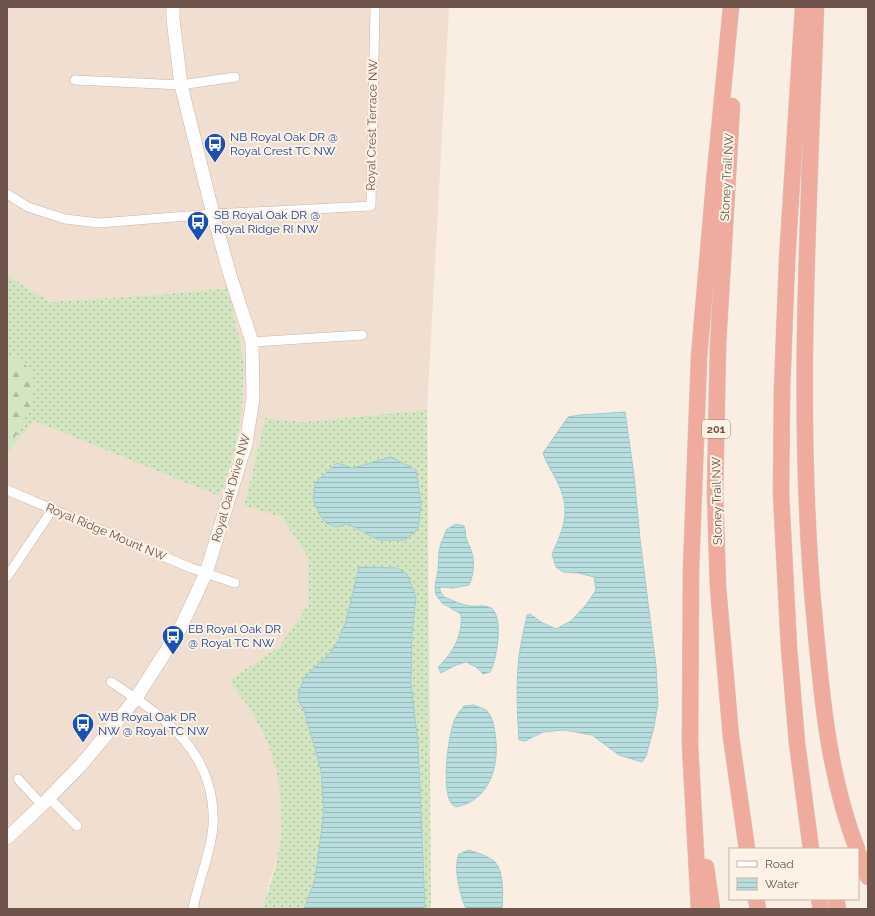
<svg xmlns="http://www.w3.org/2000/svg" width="875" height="916" viewBox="0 0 875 916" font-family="Raleway,sans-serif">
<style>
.residential{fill:#f0dfd0}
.grass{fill:url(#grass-dots)}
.forest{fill:url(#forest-firs)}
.water{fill:url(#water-rules);stroke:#9fcdd1}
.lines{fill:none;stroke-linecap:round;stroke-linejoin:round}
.street-casing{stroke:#c8b5a9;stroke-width:10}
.secondary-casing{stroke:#ceb6a9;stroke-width:14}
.highway-casing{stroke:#d6cfcc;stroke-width:17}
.street{stroke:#fff;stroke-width:9}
.secondary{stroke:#fff;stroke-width:13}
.highway{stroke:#efab9d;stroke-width:16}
.labels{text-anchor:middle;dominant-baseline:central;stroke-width:4;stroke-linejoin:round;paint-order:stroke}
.shield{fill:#fdf2e6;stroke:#998379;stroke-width:1}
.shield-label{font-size:11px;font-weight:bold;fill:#6e544a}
.street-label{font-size:12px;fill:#6e544a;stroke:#fdf2e6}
.transit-label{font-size:12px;fill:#164399;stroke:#fdf2e6;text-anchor:start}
</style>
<defs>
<pattern id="grass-dots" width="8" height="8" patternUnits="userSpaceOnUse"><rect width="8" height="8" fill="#d3e5c1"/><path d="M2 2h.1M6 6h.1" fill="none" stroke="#afbc9f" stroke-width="1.8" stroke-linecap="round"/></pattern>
<pattern id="forest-firs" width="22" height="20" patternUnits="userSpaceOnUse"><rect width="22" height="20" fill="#d3e5c1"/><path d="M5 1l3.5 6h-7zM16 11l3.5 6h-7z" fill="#afbc9f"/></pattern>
<pattern id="water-rules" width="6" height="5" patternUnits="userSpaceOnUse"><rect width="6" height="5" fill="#b8dee0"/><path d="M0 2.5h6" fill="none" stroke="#9ab7b8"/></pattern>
</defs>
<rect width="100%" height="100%" fill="#f9eee1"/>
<!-- residential -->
<path class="residential" d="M7 7H449L427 410 302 422 265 418 254 467 244 504 281 517 308 557V605L279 647 229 680 255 717 267 743 275 767 281 793 282 820 278 853 262 909H7V453L34 421 219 496 232 463 238 444 243 391 227 288 167 294 50 302 7 275Z"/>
<!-- grass -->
<path class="grass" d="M7 275 50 302 167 294 227 288C233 313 240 337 243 362 244 369 243 377 243 384 243 423 235 460 219 496L34 421 7 453Z
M427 410 431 909H262C268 891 275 872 278 853 287 807 278 758 255 718 247 705 237 692 229 680L279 647 308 605V557L281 517 244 505 254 467 265 418 302 422Z"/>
<!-- forest -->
<path class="forest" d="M11 356 25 364 35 381 31 406 18 432 7 448V357Z"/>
<!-- water -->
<path class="water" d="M625 412 634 475 640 539 656 666 658 703 654 727 646 756 642 762 619 755 592 735 564 730 543 732 525 741 519 740C517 712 516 684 519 656 521 642 524 629 527 615L530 614 541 622 556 629 571 621 586 605 596 590 594 577 578 573 563 572 556 567 552 554C565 526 571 509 557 481 552 471 546 463 543 453L568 417 580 415Z
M391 457 416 470 421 504 418 529 405 540H379L348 524 335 527 326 523 320 515 313 500 315 483 337 463 353 468Z
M456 524 464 526C466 531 465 534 466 538 467 542 470 546 471 550 475 562 474 574 469 585L453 588 440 587V591L444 597C452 600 462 605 470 606 478 607 483 604 491 608 504 616 497 661 490 672L483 674 476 667 466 662 456 665 441 673 438 667C453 653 463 635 461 614L442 603 436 595 435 586 438 571 439 552 441 543 447 529Z
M359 567 397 568 407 574 416 597 412 633 411 683 418 743 425 909H304L315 880 324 811 321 770 304 710 298 700 299 691 304 678 331 652 338 641 346 621Z
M474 705C478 707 483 708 486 710 492 716 494 725 495 733 500 764 491 800 456 807 454 806 451 803 450 801 442 785 448 735 455 719 457 714 461 710 464 706Z
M469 850C478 853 488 856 495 862 504 871 503 897 502 909H466C460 894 453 869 459 854Z"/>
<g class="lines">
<!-- street casing -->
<g class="street-casing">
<path id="street" d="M75 80 181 85 235 77
M7 194 28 207 65 219 99 223 213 214 371 206 375 7
M252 342 362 335
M7 490 191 568 235 583
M7 577 52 510
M111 682C165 717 217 753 213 826 211 854 198 881 193 909
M18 779 42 805
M49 798 77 826"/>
</g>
<!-- secondary casing -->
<g class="secondary-casing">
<path id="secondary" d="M7 838 42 805 81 765 111 729 136 698 180 629 206 573 246 443 253 399 252 342 230 275 213 214 181 85 173 19V7"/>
</g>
<!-- highway casing -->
<g class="highway-casing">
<path id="highway" d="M803 7 787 261 782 389 781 494 789 648 797 743 811 849
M816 7C809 212 795 419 815 624 822 700 829 777 857 849
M732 106 718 345 715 494 718 587 731 737 747 849
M858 853 868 877
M706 867 712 909
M756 899 758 909
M819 899 821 909
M836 899 838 909
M699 909 690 745 691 570 699 357 714 183 731 7"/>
</g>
<!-- street -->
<use href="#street" class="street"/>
<!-- secondary -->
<use href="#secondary" class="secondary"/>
<!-- highway -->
<use href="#highway" class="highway"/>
</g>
<!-- icons -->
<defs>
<g id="bus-pin" transform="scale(1.15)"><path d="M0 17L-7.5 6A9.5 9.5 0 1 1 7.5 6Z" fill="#1a4fb4" stroke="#fdf2e6"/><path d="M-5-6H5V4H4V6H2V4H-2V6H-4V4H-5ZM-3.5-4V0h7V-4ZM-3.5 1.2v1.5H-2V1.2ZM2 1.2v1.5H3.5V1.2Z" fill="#fff"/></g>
</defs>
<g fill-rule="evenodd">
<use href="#bus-pin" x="215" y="144"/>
<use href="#bus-pin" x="198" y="222"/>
<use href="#bus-pin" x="173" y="636"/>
<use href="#bus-pin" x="83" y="724"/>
</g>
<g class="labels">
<!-- shield labels -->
<rect class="shield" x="702" y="420" width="28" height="18" rx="3"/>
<g class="shield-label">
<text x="716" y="429">201</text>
</g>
<!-- street labels -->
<g class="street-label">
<text transform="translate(372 125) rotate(-89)">Royal Crest Terrace NW</text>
<text transform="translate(727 177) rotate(-87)">Stoney Trail NW</text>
<text transform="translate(231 488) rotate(-74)">Royal Oak Drive NW</text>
<text transform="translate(717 501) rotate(-91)">Stoney Trail NW</text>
<text transform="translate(106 532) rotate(23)">Royal Ridge Mount NW</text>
</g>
<!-- transit labels -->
<g class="transit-label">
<text x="230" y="137">NB Royal Oak DR @<tspan x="230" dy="14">Royal Crest TC NW</tspan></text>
<text x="214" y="215">SB Royal Oak DR @<tspan x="214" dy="14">Royal Ridge RI NW</tspan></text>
<text x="188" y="629">EB Royal Oak DR<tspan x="188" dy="14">@ Royal TC NW</tspan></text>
<text x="98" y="717">WB Royal Oak DR<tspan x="98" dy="14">NW @ Royal TC NW</tspan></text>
</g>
</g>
<!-- border -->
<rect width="875" height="916" fill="none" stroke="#6e544a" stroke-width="16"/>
<!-- legend -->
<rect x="729" y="848" width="130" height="52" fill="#fdf2e6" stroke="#c4b3a8"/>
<rect x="737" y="861" width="20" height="6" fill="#ffffff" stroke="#c4b3a8"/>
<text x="765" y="868" font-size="12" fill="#6e544a">Road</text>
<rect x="737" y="878" width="20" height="12" fill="url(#water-rules)" stroke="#c4b3a8"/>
<text x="765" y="888" font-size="12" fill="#6e544a">Water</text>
</svg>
